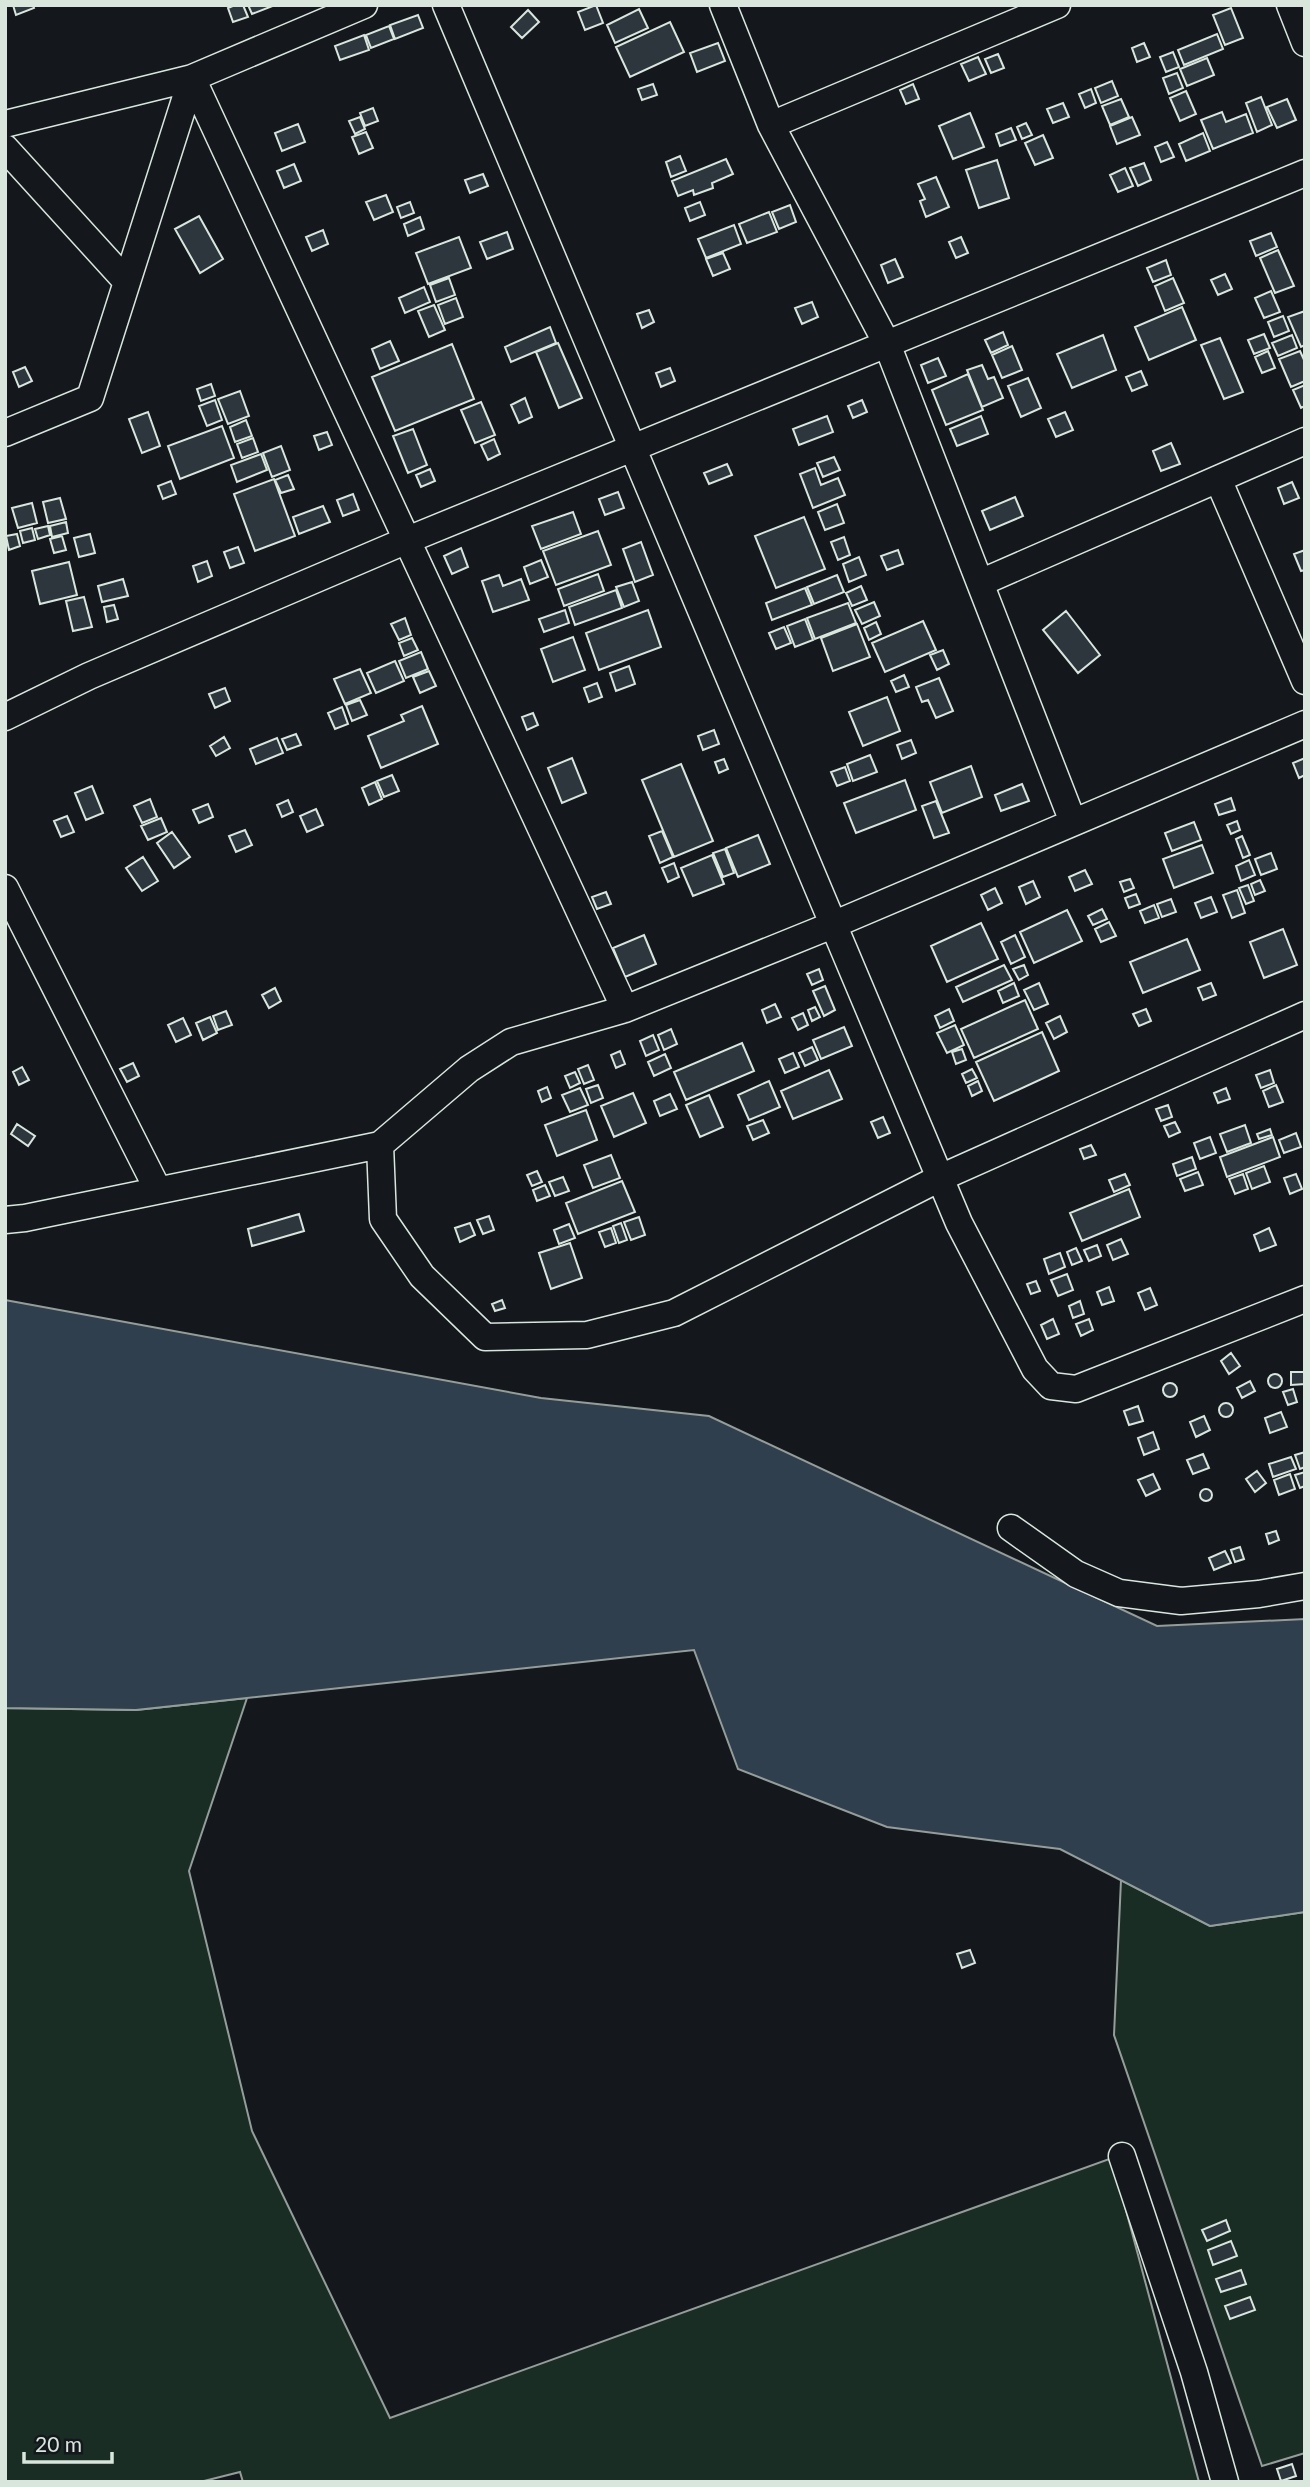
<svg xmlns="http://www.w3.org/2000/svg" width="1310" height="2487" viewBox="0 0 1310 2487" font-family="Lato,sans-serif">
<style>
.green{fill:#1a2d24;stroke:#939e99;stroke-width:2}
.water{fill:#2f3f4d;stroke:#939e99;stroke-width:2}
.building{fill:#2c363c;stroke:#d8e6dc;stroke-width:2}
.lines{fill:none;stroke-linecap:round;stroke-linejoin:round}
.street-casing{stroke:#d8e6dc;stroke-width:29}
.street{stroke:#14181c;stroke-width:26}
</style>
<rect width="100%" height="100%" fill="#14181c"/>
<!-- green -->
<path class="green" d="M247 1698 189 1871 252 2131 390 2418 1112 2158 1199 2482H243L240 2472 200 2482H5V1708L136 1710Z
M1121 1880 1210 1926 1305 1912V2453L1262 2466 1114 2035Z"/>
<!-- water -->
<path class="water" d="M5 1300 541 1398 709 1416 1157 1626 1305 1619V1912L1210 1926 1060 1849 887 1827 738 1769 694 1650 136 1710 5 1708Z"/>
<!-- building -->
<path class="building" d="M13 5H33L34 8 16 15Z
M235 5H243L248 17 233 22 228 8Z
M248 5H275L252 14Z
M596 5 603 23 585 30 578 12Z
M1231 8 1243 38 1225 45 1213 15Z
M639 9 648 28 615 43 607 25Z
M528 10 539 22 522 38 511 27Z
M418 15 423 28 395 39 390 25Z
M670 22 684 52 630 77 616 47Z
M389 26 394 39 371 48 366 35Z
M1217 34 1223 49 1184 65 1178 50Z
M364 35 369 50 340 60 335 46Z
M718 43 725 61 697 72 690 53Z
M1144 43 1150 57 1137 62 1132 48Z
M1173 52 1179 67 1166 72 1160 57Z
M998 54 1004 68 991 73 985 59Z
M978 57 986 74 969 81 961 64Z
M1207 58 1214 75 1187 86 1180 69Z
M1177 73 1183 88 1169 94 1163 78Z
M1112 81 1118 96 1101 103 1095 88Z
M653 84 657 95 642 100 638 89Z
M913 84 919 99 906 104 900 90Z
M1091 89 1096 103 1085 108 1079 94Z
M1186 91 1196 114 1180 121 1170 98Z
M1261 97 1272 125 1257 132 1246 103Z
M1121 99 1129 117 1110 125 1102 106Z
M1287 99 1296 120 1277 128 1267 107Z
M1063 103 1069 117 1053 123 1047 109Z
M373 108 378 121 365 126 360 113Z
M1222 112 1226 122 1246 114 1253 133 1213 149 1201 120Z
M970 113 984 147 953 159 939 126Z
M360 117 365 129 355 134 349 121Z
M1132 117 1140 135 1117 144 1110 126Z
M1026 123 1032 135 1022 139 1017 127Z
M298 124 305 142 282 151 275 133Z
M1011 128 1016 140 1000 146 996 134Z
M366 132 373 148 359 154 352 137Z
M1203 133 1210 151 1186 161 1179 144Z
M1043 135 1053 158 1035 165 1025 143Z
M1167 142 1174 157 1161 162 1155 147Z
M680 156 686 171 671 177 666 162Z
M726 159 733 174 712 183 713 188 694 195 693 190 678 196 672 181Z
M997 160 1009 198 979 208 966 170Z
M1144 163 1151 180 1138 186 1130 168Z
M294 164 301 181 284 188 277 171Z
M1125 168 1133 186 1118 192 1110 175Z
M483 174 488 186 470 193 465 180Z
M936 177 949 207 926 217 920 201 925 199 918 184Z
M386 195 393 212 374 220 366 202Z
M410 202 414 213 401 218 397 207Z
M700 202 705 215 690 221 685 208Z
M790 205 796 222 779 229 772 212Z
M769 212 777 232 747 243 739 224Z
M199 216 223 259 200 273 175 229Z
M420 217 424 229 408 236 404 224Z
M734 225 741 244 706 258 698 239Z
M323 230 328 244 312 251 306 237Z
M507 232 513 249 487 259 480 242Z
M1271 233 1277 247 1256 256 1250 241Z
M459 237 471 268 428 284 416 253Z
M961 237 968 253 956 258 949 242Z
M1278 250 1294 286 1275 293 1260 258Z
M723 253 730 269 713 276 706 259Z
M895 259 903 277 888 283 881 265Z
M1166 260 1171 275 1153 282 1147 268Z
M1225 274 1232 289 1218 295 1211 280Z
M449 278 455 295 436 302 430 285Z
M1173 278 1184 303 1165 311 1155 286Z
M424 287 430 302 405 313 399 298Z
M1271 291 1280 312 1264 318 1255 298Z
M456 298 463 317 445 324 438 305Z
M812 302 818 317 802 324 795 308Z
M434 305 445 330 429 337 418 311Z
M1182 307 1196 340 1149 360 1135 327Z
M649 310 654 322 642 328 637 314Z
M1305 311V345L1301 347 1288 317Z
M1283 316 1289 331 1274 337 1268 322Z
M550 327 556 343 511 362 505 347Z
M1003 332 1008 345 991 353 985 340Z
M1264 334 1270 348 1254 354 1248 340Z
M1103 335 1116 370 1072 388 1057 354Z
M1292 335 1297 348 1278 356 1272 343Z
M1220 338 1243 392 1224 399 1201 345Z
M390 341 399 361 380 369 372 349Z
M558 343 582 398 559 408 536 352Z
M452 344 474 399 395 431 372 377Z
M1012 346 1022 370 1002 378 992 355Z
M1268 351 1275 368 1262 373 1255 357Z
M1300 351 1305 362V381L1291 387 1279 359Z
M938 358 946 376 928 383 921 365Z
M982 365 988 379 994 377 1003 398 982 407 967 370Z
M25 367 32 381 19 387 13 372Z
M670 368 675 381 661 387 656 373Z
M1141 371 1147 385 1132 391 1126 377Z
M968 374 983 410 946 425 932 390Z
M1028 378 1041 408 1021 417 1008 386Z
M211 384 215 396 201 401 197 389Z
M1305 385V406L1301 408 1293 390Z
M240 391 249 416 228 424 218 399Z
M525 398 532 417 519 423 511 405Z
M215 400 222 420 207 426 199 406Z
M862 400 867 412 853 418 848 406Z
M481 402 495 435 475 443 461 410Z
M148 412 160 446 142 453 129 419Z
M1065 412 1073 430 1056 437 1048 419Z
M827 416 833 432 799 445 793 429Z
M981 416 988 434 957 446 950 429Z
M246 420 252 436 235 442 230 427Z
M222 426 234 458 180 479 168 446Z
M413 429 427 465 408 473 393 436Z
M327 432 332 445 319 450 314 436Z
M253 438 258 452 242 458 237 444Z
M494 439 500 454 488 460 481 445Z
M1171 443 1180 464 1161 471 1153 451Z
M281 446 290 470 272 477 263 453Z
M261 454 267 470 237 482 231 465Z
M834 457 840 470 823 477 817 463Z
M727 464 732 475 709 484 704 473Z
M815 468 821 485 838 478 845 495 813 508 800 474Z
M430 469 435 481 421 487 416 475Z
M288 475 294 489 281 493 275 480Z
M274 479 295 536 255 551 234 494Z
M171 481 176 494 163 499 158 486Z
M1292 482 1299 498 1284 504 1278 488Z
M618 492 624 508 605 515 599 499Z
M353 494 359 510 343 516 337 500Z
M1015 497 1023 516 990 530 982 511Z
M60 498 66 519 48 523 43 502Z
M32 503 37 523 18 528 12 508Z
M837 504 844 523 825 530 818 512Z
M323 506 330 522 299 534 293 517Z
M573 512 581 534 541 549 532 526Z
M804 517 825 569 776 588 755 536Z
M66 522 68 533 52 537 50 526Z
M48 526 50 535 38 539 35 529Z
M32 528 35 540 23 543 20 531Z
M598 531 611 565 556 585 543 551Z
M17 534 20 546 9 550 6 536Z
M90 534 95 553 79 557 74 538Z
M62 536 66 550 54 553 50 539Z
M844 537 850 555 838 560 831 542Z
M641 542 653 575 635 582 623 549Z
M238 547 244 563 230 568 224 552Z
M461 548 468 567 452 574 444 556Z
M898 550 903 564 887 570 881 556Z
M1305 550V570L1301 571 1294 554Z
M859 557 866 575 849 582 843 564Z
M541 560 548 577 530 584 524 567Z
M207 561 212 576 198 582 193 566Z
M69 562 77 595 40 604 32 571Z
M598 574 604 591 564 606 558 589Z
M499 575 503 586 521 579 529 600 493 612 482 581Z
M837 575 844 592 814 604 807 587Z
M123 579 128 596 102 602 98 586Z
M632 582 639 601 624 607 616 587Z
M861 586 867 600 852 606 846 593Z
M805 588 812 605 772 620 766 603Z
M616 590 622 608 575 625 569 607Z
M84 597 92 627 73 631 66 601Z
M874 602 880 616 862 624 855 610Z
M848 603 856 623 815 639 807 618Z
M114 605 118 619 107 622 104 607Z
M565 610 569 623 544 632 539 619Z
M648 610 661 647 599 670 586 633Z
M1066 611 1100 655 1078 673 1043 630Z
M405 618 411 635 399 640 391 624Z
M805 619 813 640 795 647 787 626Z
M923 621 936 650 885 672 872 643Z
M876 622 881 634 869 640 864 628Z
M857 624 870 657 833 671 821 638Z
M784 627 791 643 776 649 769 633Z
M573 637 585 670 553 682 541 649Z
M412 638 418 650 404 656 399 643Z
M943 650 949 664 937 670 930 655Z
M421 652 428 669 406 678 399 661Z
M395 661 404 681 376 693 367 673Z
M629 666 635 684 616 691 610 673Z
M360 669 371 693 345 704 334 679Z
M429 671 436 686 420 693 413 677Z
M904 675 909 687 896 692 891 681Z
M939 678 953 711 936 718 928 700 922 702 916 687Z
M597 683 602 697 589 702 584 688Z
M225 688 230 701 215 708 209 694Z
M887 697 900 731 863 746 849 712Z
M360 700 367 715 352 721 346 705Z
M422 706 438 744 381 768 368 736 404 721 401 715Z
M342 707 348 724 335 729 328 713Z
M533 713 538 725 527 730 522 717Z
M714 730 719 744 703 750 698 736Z
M296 734 301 745 287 750 282 739Z
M224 737 230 748 216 756 210 746Z
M277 738 283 753 256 764 250 749Z
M911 740 916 753 902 759 897 745Z
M870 755 877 772 853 781 847 764Z
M572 758 586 793 562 803 548 768Z
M1305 758V775L1299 778 1293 763Z
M724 759 728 769 719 773 715 762Z
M681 764 713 841 674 857 642 780Z
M971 766 982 797 942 813 930 782Z
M845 767 850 781 837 786 831 772Z
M392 775 399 791 384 797 377 781Z
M905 780 916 810 856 833 844 803Z
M375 782 382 799 369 805 362 788Z
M1022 784 1029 801 1001 811 995 795Z
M92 786 103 813 86 820 75 793Z
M1231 798 1235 810 1219 815 1215 804Z
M150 799 157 817 142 823 134 806Z
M288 800 293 812 282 817 277 805Z
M936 801 949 833 934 838 922 806Z
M208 804 213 817 199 823 193 810Z
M316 809 323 825 307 832 300 816Z
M67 816 74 832 61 837 54 821Z
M161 818 167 832 148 840 141 826Z
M1237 821 1240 830 1231 834 1227 825Z
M1194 822 1201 840 1172 851 1165 833Z
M245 830 252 845 236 852 229 836Z
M662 831 673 857 660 863 649 836Z
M172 832 190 857 174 868 157 843Z
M758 835 770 864 738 877 726 848Z
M1242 836 1250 855 1243 858 1236 839Z
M1202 845 1213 873 1174 888 1163 859Z
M725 849 734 873 723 877 713 853Z
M1271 853 1277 869 1261 875 1255 859Z
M712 855 724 884 693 896 681 868Z
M143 857 158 881 142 891 126 868Z
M1249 860 1255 875 1241 881 1236 866Z
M674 863 679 877 668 882 662 868Z
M1085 870 1092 884 1075 891 1069 877Z
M1130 879 1134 888 1124 892 1120 882Z
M1260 880 1265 891 1255 895 1251 884Z
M1033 881 1040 897 1026 904 1019 887Z
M1248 885 1254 901 1246 904 1239 888Z
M995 888 1002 903 988 910 981 895Z
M1237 890 1245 913 1232 918 1223 895Z
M606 892 611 904 597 909 592 897Z
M1136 894 1140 904 1129 908 1125 898Z
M1211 897 1217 912 1201 918 1195 903Z
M1171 899 1176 912 1162 917 1157 904Z
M1154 905 1159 918 1145 923 1140 911Z
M1102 909 1107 919 1093 925 1088 916Z
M1067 910 1082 941 1034 963 1020 932Z
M1109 922 1116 936 1101 942 1095 929Z
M981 923 998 959 947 982 931 946Z
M1283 929 1297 965 1264 978 1250 942Z
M644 935 656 964 625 977 613 948Z
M1015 935 1025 957 1011 964 1001 942Z
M1187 939 1200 970 1143 993 1130 962Z
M1004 965 1012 980 963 1002 956 987Z
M1024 965 1028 975 1019 980 1013 969Z
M819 969 823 980 812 985 807 974Z
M1014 983 1019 996 1003 1003 998 991Z
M1039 983 1048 1004 1034 1010 1024 990Z
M1211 983 1216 995 1203 1000 1198 988Z
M825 986 835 1010 824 1016 813 991Z
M275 988 281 1001 269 1008 262 995Z
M1025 1000 1038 1029 974 1058 961 1029Z
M775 1004 781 1017 767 1023 762 1010Z
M815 1007 820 1017 812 1021 808 1010Z
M949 1009 954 1021 940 1028 935 1016Z
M1146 1009 1151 1021 1139 1026 1133 1014Z
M226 1011 232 1025 218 1030 213 1016Z
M803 1013 808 1025 798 1030 792 1018Z
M1060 1016 1067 1032 1054 1039 1046 1023Z
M210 1017 217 1033 203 1040 196 1023Z
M183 1018 191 1035 176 1042 168 1025Z
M955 1025 964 1045 947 1053 937 1033Z
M844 1027 852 1046 821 1059 813 1040Z
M671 1029 677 1044 664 1050 658 1035Z
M1042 1032 1059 1071 994 1101 976 1062Z
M653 1035 659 1050 646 1056 640 1041Z
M742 1043 754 1071 686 1100 674 1072Z
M812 1047 818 1060 805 1066 799 1053Z
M962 1049 966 1060 956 1064 952 1052Z
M620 1051 625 1064 616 1068 611 1055Z
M793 1053 799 1067 785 1073 779 1059Z
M665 1054 671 1068 654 1076 648 1062Z
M133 1063 139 1076 127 1082 120 1069Z
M588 1065 594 1080 584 1084 578 1069Z
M22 1067 29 1080 19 1085 13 1072Z
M972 1069 977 1078 966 1083 962 1074Z
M829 1070 842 1099 793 1119 781 1091Z
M1270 1070 1274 1083 1261 1088 1256 1075Z
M575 1072 580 1083 570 1088 565 1076Z
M769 1081 780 1107 749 1120 738 1095Z
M978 1081 982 1091 972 1096 968 1086Z
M598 1085 603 1098 591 1103 586 1089Z
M1276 1085 1283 1102 1269 1107 1263 1091Z
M547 1087 551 1098 542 1102 538 1091Z
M580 1088 588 1105 570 1112 562 1095Z
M1226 1088 1230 1099 1218 1103 1214 1093Z
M633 1093 646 1123 614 1137 601 1106Z
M670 1094 677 1109 660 1116 654 1101Z
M709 1095 723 1127 700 1137 686 1105Z
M1168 1105 1172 1117 1161 1121 1156 1109Z
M586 1110 597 1140 557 1156 545 1125Z
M883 1117 890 1133 878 1138 871 1122Z
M763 1120 769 1133 753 1140 747 1126Z
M1175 1122 1180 1132 1169 1137 1164 1126Z
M17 1124 35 1136 28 1146 11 1134Z
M1245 1125 1251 1143 1227 1152 1220 1134Z
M1270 1129 1272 1135 1259 1139 1257 1134Z
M1296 1133 1301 1147 1284 1153 1279 1140Z
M1210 1137 1216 1153 1200 1159 1194 1143Z
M1273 1137 1280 1157 1227 1177 1220 1157Z
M1091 1145 1096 1155 1084 1159 1080 1149Z
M611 1155 620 1178 593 1188 584 1165Z
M1192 1157 1196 1169 1177 1176 1173 1164Z
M1264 1166 1270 1182 1252 1189 1246 1173Z
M537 1171 542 1182 532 1186 527 1175Z
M1198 1172 1203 1185 1185 1191 1180 1179Z
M1125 1174 1130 1185 1114 1192 1109 1180Z
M1243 1174 1248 1189 1235 1194 1229 1179Z
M1296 1174 1302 1189 1290 1194 1284 1178Z
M563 1177 569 1191 555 1196 549 1182Z
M622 1181 635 1212 578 1234 566 1203Z
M545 1185 550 1196 537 1201 533 1190Z
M1129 1189 1140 1217 1082 1241 1070 1213Z
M299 1214 304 1231 252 1246 248 1229Z
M489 1216 494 1230 483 1234 477 1220Z
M639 1217 645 1235 631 1240 624 1222Z
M470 1223 475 1235 460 1242 455 1228Z
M621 1223 627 1240 619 1243 613 1226Z
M569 1224 575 1238 559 1244 554 1230Z
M611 1228 616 1243 605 1247 599 1232Z
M1269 1228 1276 1245 1260 1251 1254 1235Z
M1121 1239 1128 1254 1113 1260 1107 1245Z
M570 1243 582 1278 551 1289 539 1253Z
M1097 1245 1101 1256 1089 1261 1084 1250Z
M1076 1248 1082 1261 1072 1265 1067 1252Z
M1060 1253 1065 1267 1049 1274 1044 1259Z
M1067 1274 1073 1290 1058 1296 1051 1280Z
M1036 1281 1040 1291 1031 1294 1027 1284Z
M1109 1287 1114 1301 1102 1305 1097 1292Z
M1150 1288 1157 1305 1145 1310 1138 1293Z
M502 1300 505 1308 495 1311 492 1304Z
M1080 1301 1084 1314 1073 1318 1069 1306Z
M1053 1319 1059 1334 1047 1339 1041 1325Z
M1089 1319 1093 1330 1081 1336 1076 1324Z
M1231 1353 1240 1366 1229 1374 1221 1361Z
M1291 1372H1305V1384L1291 1385Z
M1268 1381a7 7 0 1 1 14 0a7 7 0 1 1-14 0Z
M1250 1381 1255 1391 1242 1398 1237 1388Z
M1163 1390a7 7 0 1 1 14 0a7 7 0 1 1-14 0Z
M1293 1389 1297 1402 1288 1405 1283 1392Z
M1219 1410a7 7 0 1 1 14 0a7 7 0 1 1-14 0Z
M1138 1406 1143 1421 1129 1425 1124 1411Z
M1281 1412 1287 1427 1270 1433 1265 1418Z
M1204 1416 1210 1430 1196 1437 1190 1422Z
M1153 1432 1159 1449 1144 1455 1138 1438Z
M1305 1452V1467L1300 1469 1295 1455Z
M1203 1454 1209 1468 1193 1474 1187 1460Z
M1291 1457 1296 1469 1273 1477 1269 1464Z
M1257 1471 1266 1483 1255 1492 1246 1479Z
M1305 1472V1486L1300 1488 1295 1475Z
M1153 1474 1160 1489 1146 1496 1138 1480Z
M1290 1474 1295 1489 1279 1495 1274 1480Z
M1200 1495a6 6 0 1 1 12 0a6 6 0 1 1-12 0Z
M1276 1531 1279 1540 1269 1544 1266 1534Z
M1240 1547 1244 1559 1235 1562 1231 1550Z
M1225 1551 1231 1563 1214 1570 1209 1558Z
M970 1950 975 1963 962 1968 957 1954Z
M1226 2220 1230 2231 1207 2241 1202 2230Z
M1231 2241 1237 2256 1213 2265 1208 2250Z
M1241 2270 1246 2284 1221 2292 1216 2279Z
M1250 2297 1255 2310 1230 2319 1225 2306Z
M1292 2464 1296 2476 1281 2481 1277 2469Z"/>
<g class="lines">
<!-- street casing -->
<g class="street-casing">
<path id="street" d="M446 5 959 1223 1035 1369 1051 1386 1076 1389 1305 1299
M723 5 771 125 887 344 1073 822
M1290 5 1305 43
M5 124 192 78 625 1009
M771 125 1057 5
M5 148 127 282
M5 433 90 398 192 78 364 5
M1218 479 1305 681
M980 583 1305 441
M5 717 89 676 405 541 1305 173
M1305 724 835 924 625 1009 511 1042 469 1069 380 1145 383 1219 422 1276 485 1337 587 1335 674 1313 940 1178 1305 1015
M5 888 158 1190
M5 1220 25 1218 380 1145
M1011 1528 1076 1574 1119 1593 1181 1601 1259 1594 1305 1586
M1122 2156 1194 2372 1225 2482"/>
</g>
<!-- street -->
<use href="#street" class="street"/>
</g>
<!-- border -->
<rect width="1310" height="2487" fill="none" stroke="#d8e6dc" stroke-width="14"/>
<!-- scale -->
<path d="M24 2452v10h88v-10" fill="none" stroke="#d8e6dc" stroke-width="3.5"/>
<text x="35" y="2452" font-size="21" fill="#d8e6dc" stroke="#14181c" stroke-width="5" paint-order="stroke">20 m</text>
</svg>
